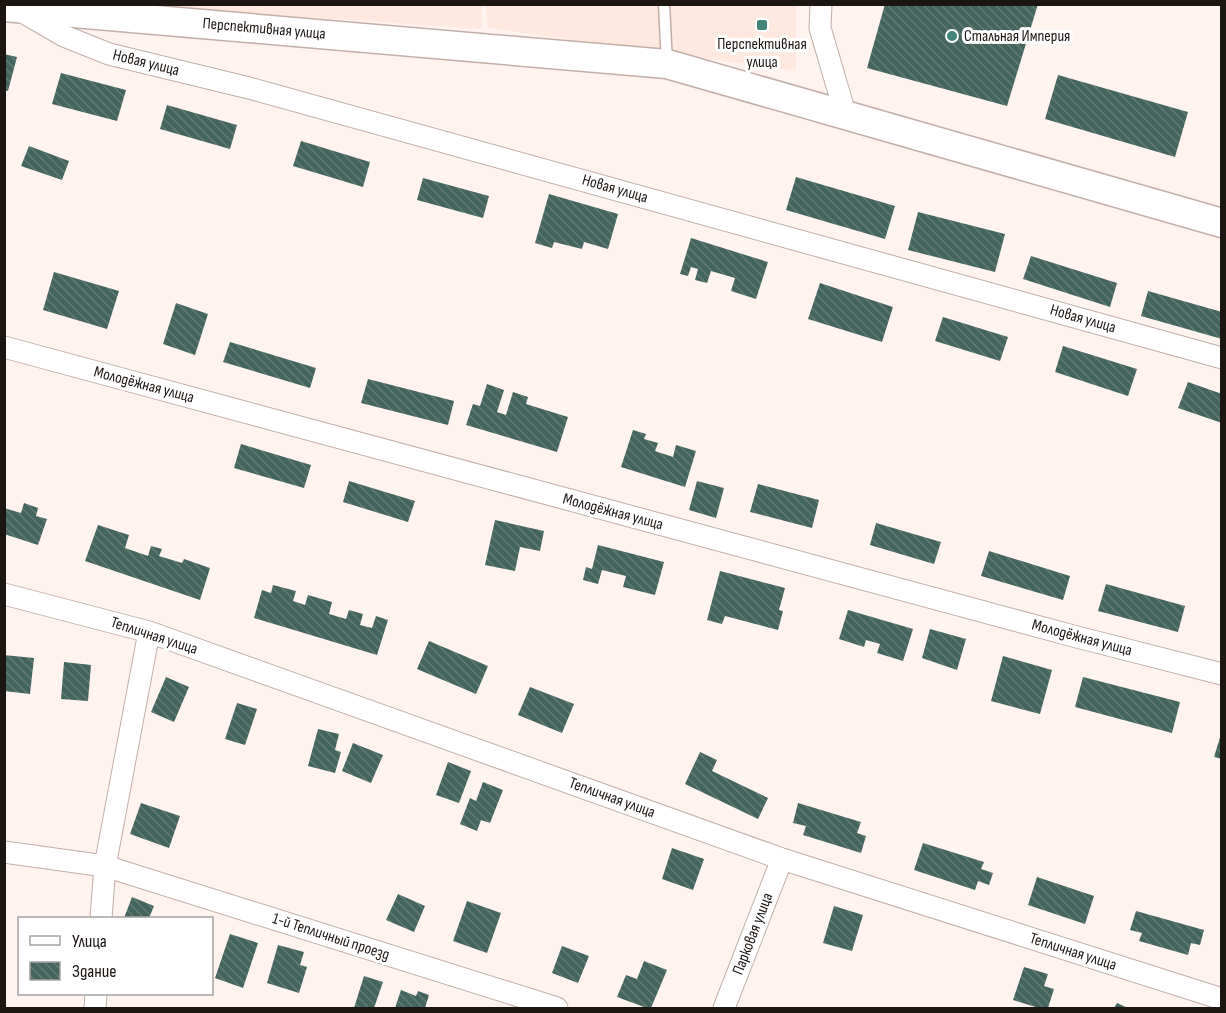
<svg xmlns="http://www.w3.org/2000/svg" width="1226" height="1013" viewBox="0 0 1226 1013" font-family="'Sofia Sans Condensed',sans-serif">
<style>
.built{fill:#fee8df}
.building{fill:url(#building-back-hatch)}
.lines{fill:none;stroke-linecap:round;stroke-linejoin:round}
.lane-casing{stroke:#c1aea7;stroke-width:13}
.street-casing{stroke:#c1aea7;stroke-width:23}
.secondary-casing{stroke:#c1aea7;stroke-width:31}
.lane{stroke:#fff;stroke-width:10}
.street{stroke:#fff;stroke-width:21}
.secondary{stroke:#fff;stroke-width:28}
.poi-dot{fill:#428579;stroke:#fff;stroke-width:2}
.labels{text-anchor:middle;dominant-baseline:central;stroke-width:6;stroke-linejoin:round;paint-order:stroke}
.street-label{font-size:16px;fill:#1c1613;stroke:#fff}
.poi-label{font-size:16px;fill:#1c1613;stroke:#fff;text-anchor:start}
</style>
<defs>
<pattern id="building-back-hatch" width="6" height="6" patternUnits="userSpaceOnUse" patternTransform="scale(1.5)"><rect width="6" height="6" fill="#44655e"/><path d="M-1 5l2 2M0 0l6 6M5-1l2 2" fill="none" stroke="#627a74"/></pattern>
</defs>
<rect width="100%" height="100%" fill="#fff3ef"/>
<!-- built -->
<path class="built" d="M121 5H481L482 29Z
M486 5H796V71L488 28Z"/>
<!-- building -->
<path class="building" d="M885 4H1038L1007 106 867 68Z
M4 54 17 57 8 91 4 90Z
M61 73 126 90 117 121 52 104Z
M1058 75 1188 112 1175 157 1045 119Z
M167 105 237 125 230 149 160 129Z
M301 141 370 162 363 187 293 166Z
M29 146 69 161 62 180 21 166Z
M796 177 895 206 885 239 786 210Z
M423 178 489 196 483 218 417 200Z
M549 194 618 214 608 249 584 242 582 249 554 242 552 248 535 243Z
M918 212 1005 234 995 272 908 250Z
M691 238 768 262 756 299 731 291 735 278 711 271 707 283 695 280 698 269 691 267 688 276 680 274Z
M1031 256 1117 283 1110 307 1023 279Z
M54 272 119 291 107 329 43 310Z
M820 283 893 307 882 342 808 319Z
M1148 291 1222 312V339L1141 316Z
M176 303 208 314 195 355 163 344Z
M943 317 1008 337 1000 361 935 341Z
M230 342 316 368 310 388 223 362Z
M1063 346 1137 369 1128 396 1055 372Z
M368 379 454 401 448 425 361 403Z
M1188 382 1222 394V423L1178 408Z
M487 384 504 390 497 412 506 415 513 392 528 397 526 404 568 417 557 452 466 425 473 404 480 406Z
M633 430 646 434 644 439 658 443 655 451 673 457 676 445 696 451 685 487 621 467Z
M241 444 311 465 304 488 234 468Z
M349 481 415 501 408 522 343 502Z
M697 481 724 488 716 518 689 510Z
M758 484 819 500 812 528 750 512Z
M24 503 38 508 36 516 47 519 38 545 4 534V508L21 513Z
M495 520 544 531 540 551 520 547 515 571 485 565Z
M876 523 941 542 934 564 870 545Z
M98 525 129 535 125 548 148 556 151 546 162 549 159 556 182 563 184 559 210 568 200 600 85 561Z
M598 545 664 562 655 595 623 587 626 576 602 570 598 584 583 580 586 567 592 569Z
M989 551 1070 576 1063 600 981 576Z
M720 571 785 588 779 610 783 611 778 630 725 616 722 624 707 620Z
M1106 584 1185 606 1178 632 1098 611Z
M273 585 296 591 293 601 305 605 308 595 332 602 329 614 346 619 349 610 363 614 360 625 372 628 376 616 388 620 377 655 254 618 262 590 271 593Z
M848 610 913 629 903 661 877 653 880 644 866 640 864 647 839 639Z
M930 629 966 639 957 670 922 658Z
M429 641 488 666 476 694 417 669Z
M4 655 34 658 30 694 4 691Z
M1003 656 1052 670 1040 714 991 701Z
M64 662 91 665 88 701 61 699Z
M166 677 189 687 174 722 151 712Z
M1083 677 1180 702 1172 733 1075 707Z
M530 687 574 704 562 733 518 715Z
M237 703 257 709 245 745 225 739Z
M318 729 339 734 335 750 341 752 335 773 308 766Z
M1221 734H1222V759L1214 757Z
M353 743 383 755 371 783 342 771Z
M700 752 717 760 712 771 768 798 758 819 685 784Z
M448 762 471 771 459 803 436 795Z
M483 782 503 790 490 823 481 820 477 831 460 824 470 798 476 801Z
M141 803 180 816 169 848 130 834Z
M798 803 861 822 857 833 866 836 861 853 803 835 806 826 793 823Z
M923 843 984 862 981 869 993 873 989 885 978 881 975 890 914 870Z
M672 848 704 859 693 890 662 879Z
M1037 877 1094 896 1085 924 1028 905Z
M398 894 425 906 414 932 386 920Z
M132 897 154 906 149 918H124Z
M467 901 501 913 487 953 453 941Z
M834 906 863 915 852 951 823 943Z
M1136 911 1204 930 1200 945 1191 943 1188 955 1139 941 1142 933 1130 930Z
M230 934 258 943 243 988 215 978Z
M278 945 304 952 300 965 307 967 299 993 267 983Z
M562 946 589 956 578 983 552 973Z
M644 961 667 970 651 1008H647L617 997 626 975 637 979Z
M1024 967 1048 974 1044 986 1054 989 1048 1008H1039L1013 1000Z
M364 976 383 982 374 1008H354Z
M401 990 416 996 418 991 429 995 425 1008H395Z
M1117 1003 1128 1008H1114Z"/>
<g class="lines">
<!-- lane casing -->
<g class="lane-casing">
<path id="lane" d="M664 4 667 63"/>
</g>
<!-- street casing -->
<g class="street-casing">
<path id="street" d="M821 4 820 28 845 113
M19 10 64 36 109 54 249 88 1222 358
M4 347 1077 637 1222 674
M4 594 149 632 782 859 1222 999
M4 852 105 866 557 1008
M101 918 105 866 149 632
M95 1008 96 994
M724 1008 782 859"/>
</g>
<!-- secondary casing -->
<g class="secondary-casing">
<path id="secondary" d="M4 7 667 64 1222 223"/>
</g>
<!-- lane -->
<use href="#lane" class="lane"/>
<!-- street -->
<use href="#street" class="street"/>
<!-- secondary -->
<use href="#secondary" class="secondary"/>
</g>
<!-- markers -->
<g class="poi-dot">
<rect x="756" y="19" width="12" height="12" rx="3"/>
<circle cx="952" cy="36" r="6"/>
</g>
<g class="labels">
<!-- street labels -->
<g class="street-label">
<text transform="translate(264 29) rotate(5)">Перспективная улица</text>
<text transform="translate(146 63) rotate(14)">Новая улица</text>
<text transform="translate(615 189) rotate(16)">Новая улица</text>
<text transform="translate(1083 319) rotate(16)">Новая улица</text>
<text transform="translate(144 385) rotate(15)">Молодёжная улица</text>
<text transform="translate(613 512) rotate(15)">Молодёжная улица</text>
<text transform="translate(154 636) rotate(18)">Тепличная улица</text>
<text transform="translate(1082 638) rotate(15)">Молодёжная улица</text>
<text transform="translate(612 798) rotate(20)">Тепличная улица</text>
<text transform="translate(753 934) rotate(-69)">Парковая улица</text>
<text transform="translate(331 937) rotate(18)">1-й Тепличный проезд</text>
<text transform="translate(1073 952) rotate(18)">Тепличная улица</text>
</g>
<!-- poi labels -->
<g class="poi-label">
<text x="964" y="36">Стальная Империя</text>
<text x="762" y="44" text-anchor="middle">Перспективная<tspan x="762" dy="18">улица</tspan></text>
</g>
</g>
<!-- border -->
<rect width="1226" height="1013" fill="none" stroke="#1c1613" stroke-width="12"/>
<!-- legend -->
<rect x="18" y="917" width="195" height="78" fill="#ffffff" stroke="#a4a2a1" stroke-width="1.5"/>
<rect x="30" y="936" width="30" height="9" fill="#ffffff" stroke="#a4a2a1" stroke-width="1.5"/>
<text x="72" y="947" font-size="18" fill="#1c1613">Улица</text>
<rect x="30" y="962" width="30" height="18" fill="url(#building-back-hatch)" stroke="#a4a2a1" stroke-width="1.5"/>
<text x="72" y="977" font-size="18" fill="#1c1613">Здание</text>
</svg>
